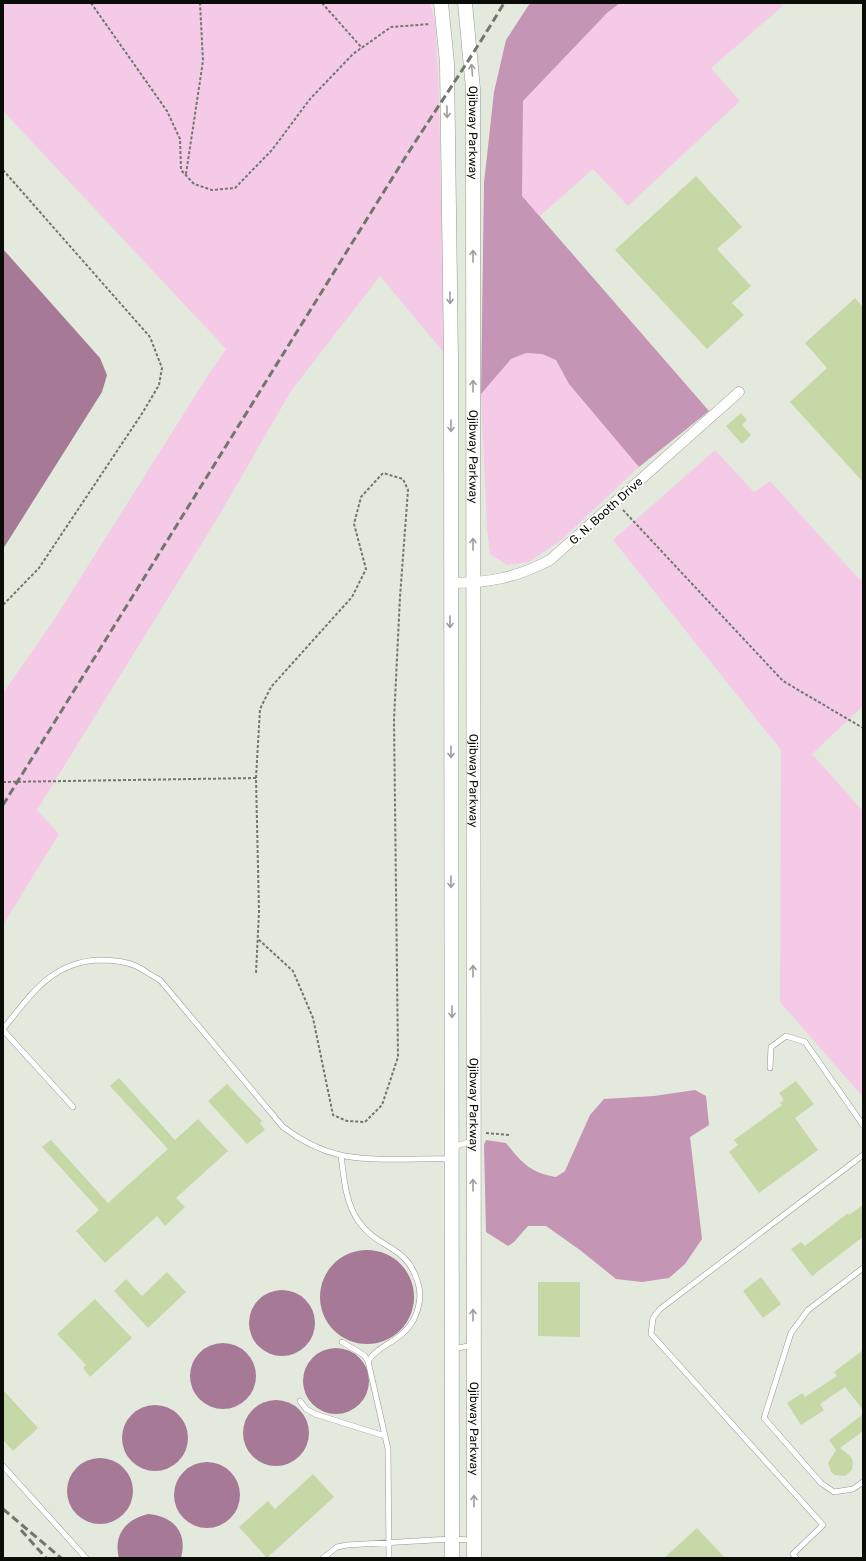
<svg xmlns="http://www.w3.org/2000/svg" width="866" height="1561" viewBox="0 0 866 1561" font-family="Rubik,sans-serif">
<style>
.green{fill:#f5cae6}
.forest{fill:#c495b4}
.water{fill:#a67997}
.building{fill:#c6d8a6}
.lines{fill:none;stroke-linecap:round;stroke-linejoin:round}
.service-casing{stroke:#95998e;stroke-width:6}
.minor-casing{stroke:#95998e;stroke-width:11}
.secondary-casing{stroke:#95998e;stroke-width:15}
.path{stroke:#72766e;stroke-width:2;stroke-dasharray:3 2;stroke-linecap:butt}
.service{stroke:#fff;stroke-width:5}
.minor{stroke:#fff;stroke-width:10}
.secondary{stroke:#fff;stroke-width:14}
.rail{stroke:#73766e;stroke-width:3;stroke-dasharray:8 4;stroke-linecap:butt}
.oneway{stroke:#9d9e9c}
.labels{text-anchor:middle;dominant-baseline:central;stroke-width:3.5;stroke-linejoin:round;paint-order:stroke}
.street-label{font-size:12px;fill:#0a0c08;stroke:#fff}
</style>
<rect width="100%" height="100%" fill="#e4e9dd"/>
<!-- green -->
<path class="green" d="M3 3H430L435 21 439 96 444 353 380 276 291 391 220 514 37 810 59 834 3 925V693L52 623 210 372 226 349 3 111Z
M620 3H780L783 6 711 68 740 101 628 206 593 169 540 216 522 197 523 101 607 13Z
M526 353 542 354 556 360 569 384 639 467 561 540 529 562 507 565 490 554 487 529 481 394 511 359Z
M715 450 754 492 770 481 860 580 863 578V706L812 754 863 811V1097L780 1002 781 750 613 540Z"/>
<!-- forest -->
<path class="forest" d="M530 3H620L607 13 523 101 522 196 709 411 639 467 569 384 556 360 542 354 526 353 511 359 481 394 484 183 494 92 506 40Z
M695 1090 706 1096 709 1125 690 1137 702 1239 685 1264 669 1278 642 1282 616 1279 580 1250 546 1226H528L514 1242 508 1246 486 1232 484 1145 486 1140 506 1143C522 1163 531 1173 556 1177L565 1171 590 1115 604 1099 654 1096Z"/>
<!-- water -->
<path class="water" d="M3 249 100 358 107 375 102 392 3 549Z
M320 1297a47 47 0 1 1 94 0a47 47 0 1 1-94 0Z
M249 1323a33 33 0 1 1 66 0a33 33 0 1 1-66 0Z
M190 1376a33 33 0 1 1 66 0a33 33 0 1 1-66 0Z
M303 1381a33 33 0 1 1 66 0a33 33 0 1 1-66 0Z
M243 1433a33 33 0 1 1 66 0a33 33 0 1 1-66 0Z
M122 1438a33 33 0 1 1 66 0a33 33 0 1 1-66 0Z
M67 1491a33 33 0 1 1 66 0a33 33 0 1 1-66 0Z
M174 1495a33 33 0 1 1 66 0a33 33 0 1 1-66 0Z
M148 1514C173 1516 188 1532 181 1558H119C113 1535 126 1519 148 1514Z"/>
<!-- building -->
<path class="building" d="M696 176 742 227 717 249 751 286 732 303 744 315 707 349 615 250Z
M855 298 863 307V482L790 402 827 368 805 343Z
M741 413 747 420 742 425 751 435 742 444 726 426Z
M119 1078 175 1140 198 1119 228 1151 176 1198 185 1207 165 1226 157 1216 105 1263 76 1231 99 1210 42 1147 51 1140 108 1203 168 1149 110 1086Z
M796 1081 814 1104 795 1118 818 1150 759 1193 729 1152 738 1145 734 1140 782 1105 780 1103 784 1100 779 1093Z
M227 1084 262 1121 260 1123 265 1130 247 1144 208 1101Z
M863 1205V1237L812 1276 791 1249 801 1242 805 1246 848 1213 849 1215Z
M167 1272 186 1292 148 1328 114 1291 126 1279 142 1296Z
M761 1277 781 1304 763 1318 743 1291Z
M538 1282H580V1337L538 1336Z
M95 1299 132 1338 90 1377 83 1368 86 1365 57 1334Z
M863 1350V1410L845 1387 820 1404 824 1410 801 1425 787 1403 802 1393 805 1397 837 1376 834 1372Z
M3 1390 38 1428 13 1451 3 1440Z
M863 1414V1431L840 1448 850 1456 853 1461 852 1470 845 1476 835 1475 831 1472 828 1463 836 1450 829 1440Z
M313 1474 334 1497 267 1558 239 1527 268 1501 275 1509Z
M697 1528 725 1558H664Z"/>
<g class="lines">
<!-- service casing -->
<g class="service-casing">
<path id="service" d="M3 1029C31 995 51 962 99 960 111 960 125 961 136 966 144 970 152 976 160 980L283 1127C300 1140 319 1150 340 1155 371 1162 418 1158 450 1159
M3 1030 73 1107
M770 1068 771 1047 786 1036 805 1042 863 1125
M453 1147 472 1141
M341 1155C344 1178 345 1202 359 1222 379 1250 407 1244 418 1283 422 1295 419 1309 414 1319 401 1343 381 1342 368 1361
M863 1268 808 1310 791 1333 764 1418 821 1483 834 1492 853 1489 863 1482
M342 1342 364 1355 368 1361 388 1449 389 1558
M453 1349 473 1345
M300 1401 306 1409 315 1414 385 1436
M3 1466 86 1558
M323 1558 337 1547 347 1545 451 1539 473 1540
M796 1558 793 1554 823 1525 651 1334 653 1318 660 1309 863 1155"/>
</g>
<!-- minor casing -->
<g class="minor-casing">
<path id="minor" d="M450 583C488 583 516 578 550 560L739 392"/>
</g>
<!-- secondary casing -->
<g class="secondary-casing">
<g id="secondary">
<path d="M441 3 447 63 451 359 452 1558"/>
<path id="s1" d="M465 3 473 89 474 1558"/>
</g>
</g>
<!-- path -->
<path class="path" d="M91 3 167 111 180 139 181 170 194 184 212 190 235 188 272 150 310 99 353 54 391 27 430 24
M322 3 362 48
M3 170 150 337 162 368 159 385 143 412 39 568 3 605
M186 174 203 61 200 3
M623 510 783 681 863 728
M256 778 260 709 271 687 352 597 366 569 354 524 361 497 383 473 403 479 408 490 400 597 394 720 398 1057 382 1105 365 1122 347 1121 333 1115 313 1018 293 971 258 939
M3 782 256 778 259 912 256 973
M486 1133 509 1135"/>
<!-- service -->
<use href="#service" class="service"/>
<!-- minor -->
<use href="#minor" class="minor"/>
<!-- secondary -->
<use href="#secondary" class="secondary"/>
<!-- rail -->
<path class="rail" d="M3 805 398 169C433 113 471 59 504 3
M3 1509 61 1558
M21 1530 46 1558"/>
</g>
<!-- one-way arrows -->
<defs><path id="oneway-shaft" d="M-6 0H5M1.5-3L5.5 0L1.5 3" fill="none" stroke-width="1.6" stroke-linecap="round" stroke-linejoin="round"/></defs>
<g class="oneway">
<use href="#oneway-shaft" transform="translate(472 70) rotate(-95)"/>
<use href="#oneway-shaft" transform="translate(447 112) rotate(89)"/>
<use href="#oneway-shaft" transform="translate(473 256) rotate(-90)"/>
<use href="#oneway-shaft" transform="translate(450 298) rotate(89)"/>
<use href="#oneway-shaft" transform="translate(473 386) rotate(-90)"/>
<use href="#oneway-shaft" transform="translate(451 426) rotate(90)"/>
<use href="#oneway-shaft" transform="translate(473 544) rotate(-90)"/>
<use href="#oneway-shaft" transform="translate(450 622) rotate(90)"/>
<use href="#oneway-shaft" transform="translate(451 752) rotate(90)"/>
<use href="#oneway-shaft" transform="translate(451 882) rotate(90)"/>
<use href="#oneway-shaft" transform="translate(473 971) rotate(-90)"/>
<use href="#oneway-shaft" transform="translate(452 1012) rotate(90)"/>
<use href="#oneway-shaft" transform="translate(473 1185) rotate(-90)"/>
<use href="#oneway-shaft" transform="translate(473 1315) rotate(-90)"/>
<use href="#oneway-shaft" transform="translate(474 1501) rotate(-90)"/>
</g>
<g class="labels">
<!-- street labels -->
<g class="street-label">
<text stroke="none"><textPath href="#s1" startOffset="130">Ojibway Parkway</textPath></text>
<text stroke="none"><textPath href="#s1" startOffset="454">Ojibway Parkway</textPath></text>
<text transform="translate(606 511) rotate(-42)">G. N. Booth Drive</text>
<text stroke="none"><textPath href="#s1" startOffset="778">Ojibway Parkway</textPath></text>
<text stroke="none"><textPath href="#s1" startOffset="1102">Ojibway Parkway</textPath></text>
<text stroke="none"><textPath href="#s1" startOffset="1426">Ojibway Parkway</textPath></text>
</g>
</g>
<!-- border -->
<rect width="866" height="1561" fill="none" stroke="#0a0c08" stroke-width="8"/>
</svg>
